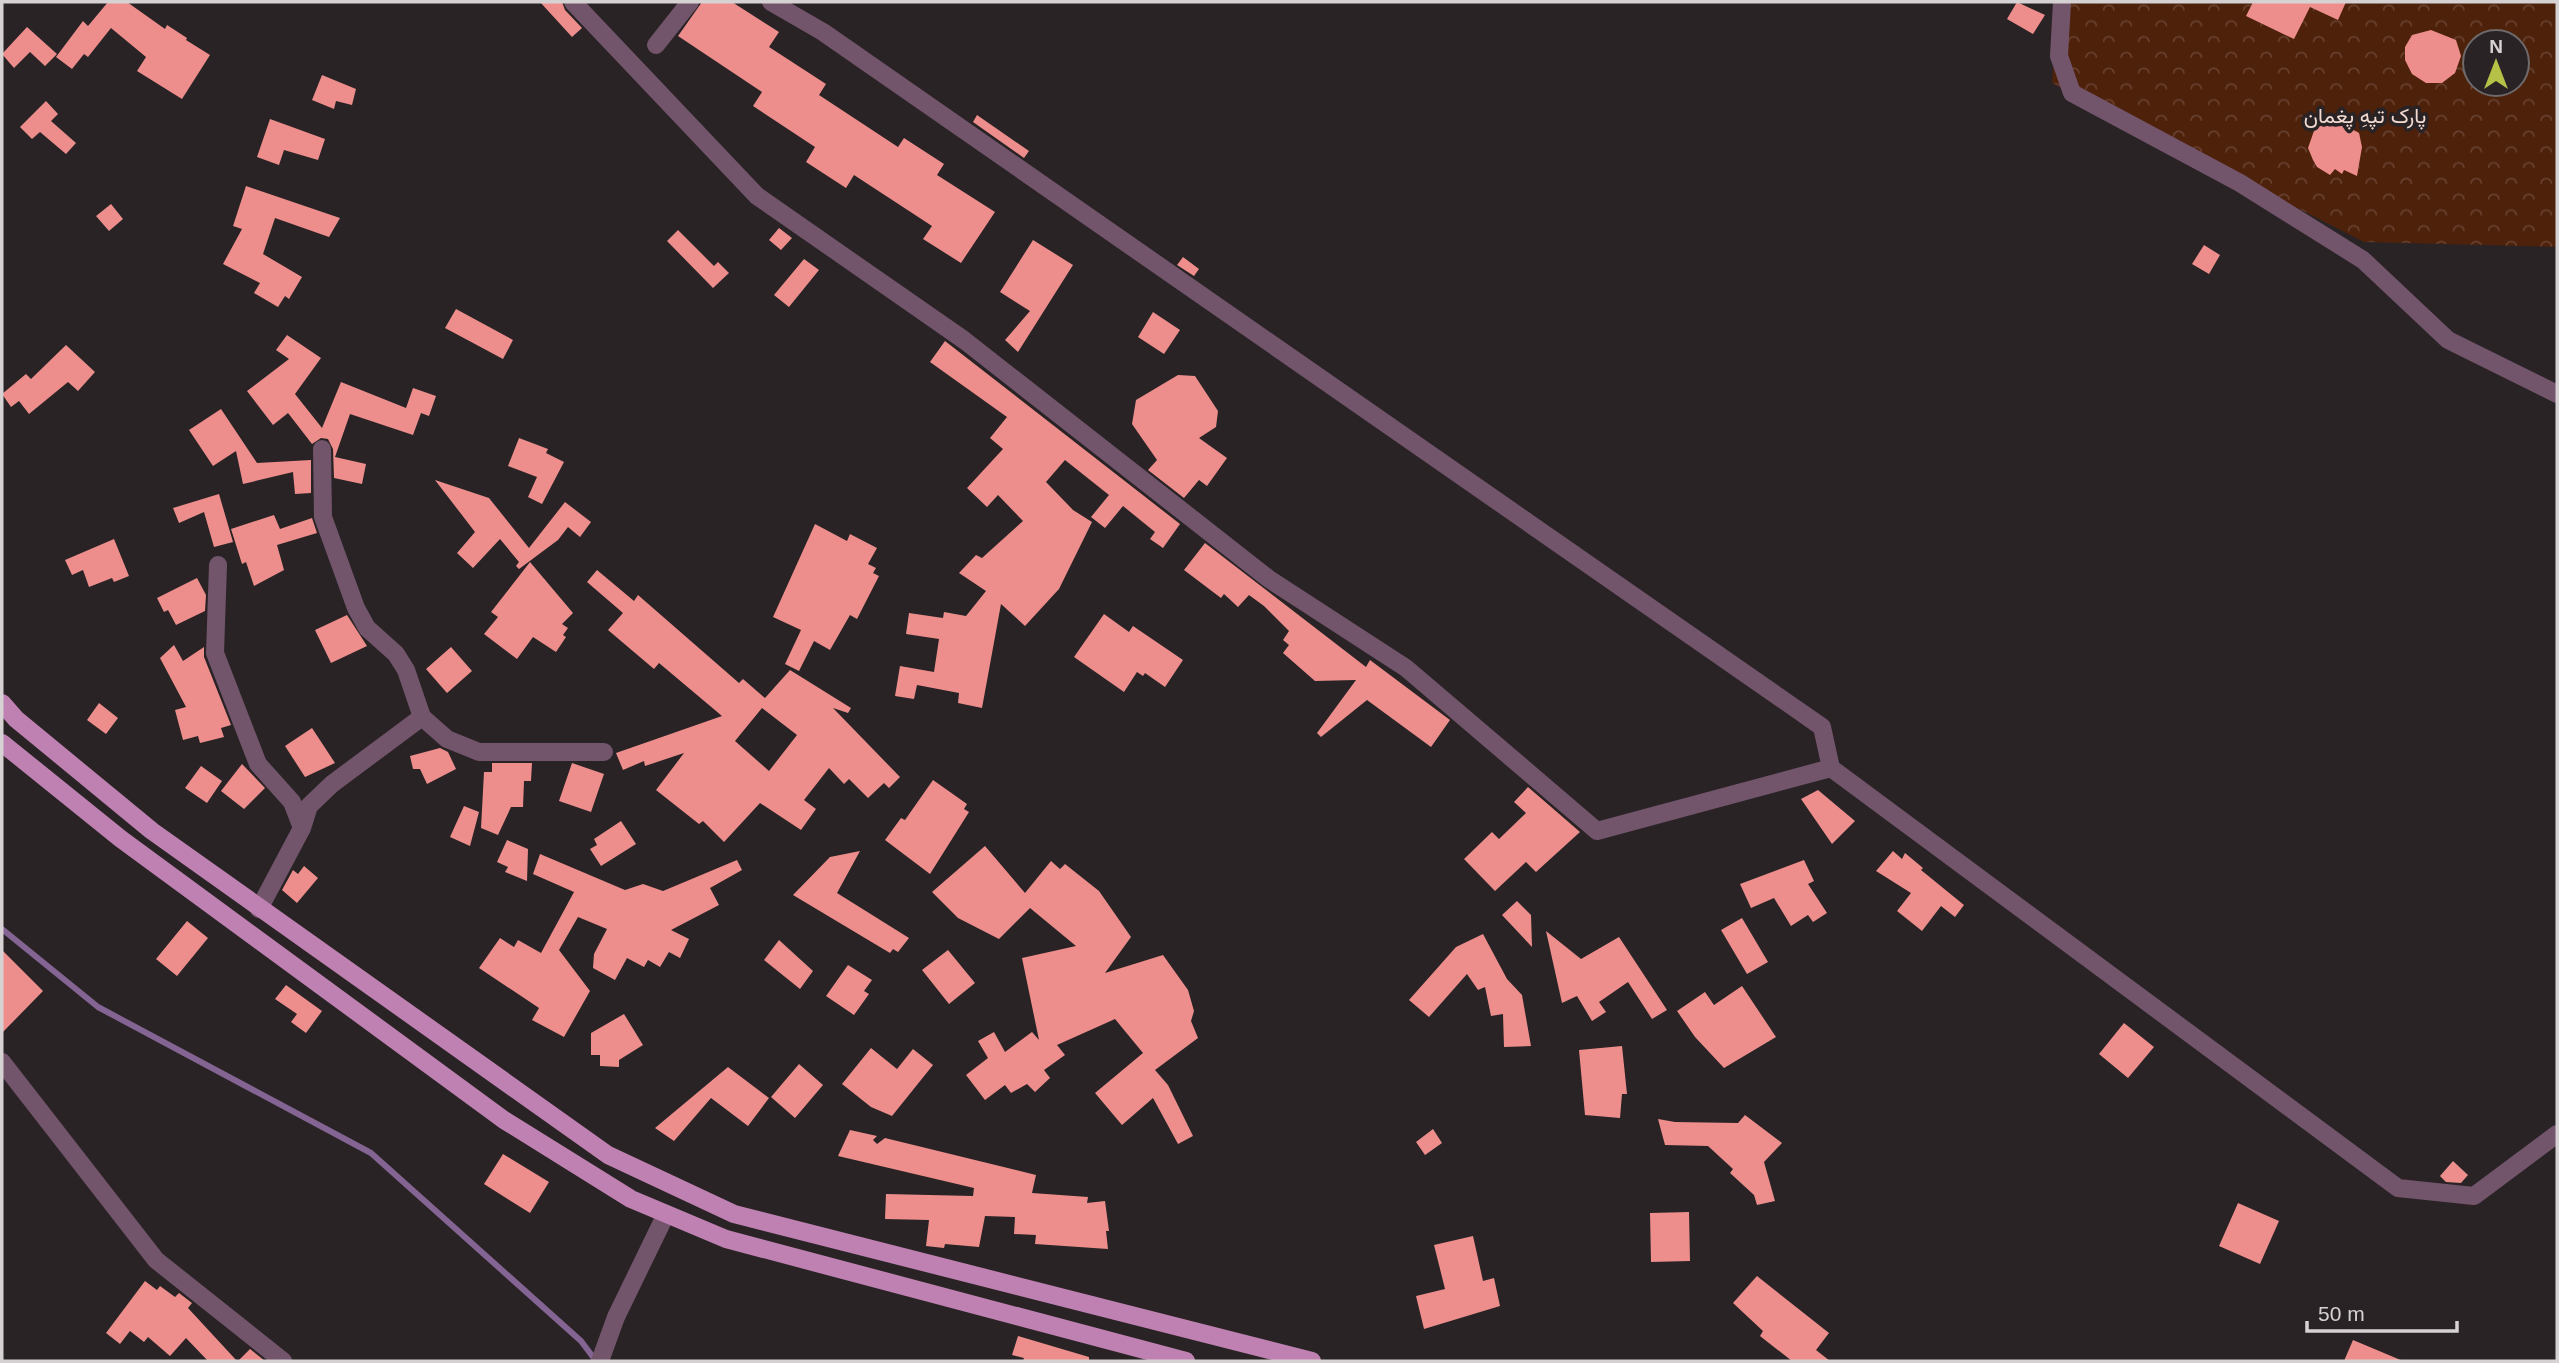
<svg xmlns="http://www.w3.org/2000/svg" width="2559" height="1363" viewBox="0 0 2559 1363" font-family="Helvetica,Vazirmatn,sans-serif">
<style>
.park{fill:url(#park-crowns);fill-rule:evenodd}
.lines{fill:none;stroke-linecap:round;stroke-linejoin:round}
.stream{stroke:#846493;stroke-width:6}
.building{fill:#ed8e8c;fill-rule:evenodd}
.minor{stroke:#72546b;stroke-width:18}
.major{stroke:#bf81b1;stroke-width:18}
.labels{text-anchor:middle;dominant-baseline:central;stroke-width:7;stroke-linejoin:round;paint-order:stroke}
.park-label{font-size:21px;fill:#f2dad1;stroke:#292325}
</style>
<defs>
<pattern id="park-crowns" width="20" height="18" patternUnits="userSpaceOnUse" patternTransform="scale(1.75)"><rect width="20" height="18" fill="#4e210b"/><path d="M2 6a3 3 0 1 1 6 0M12 15a3 3 0 1 1 6 0" fill="none" stroke="#67402e"/></pattern>
</defs>
<rect width="100%" height="100%" fill="#292325"/>
<!-- park -->
<path class="park" d="M2059 2H2557V247L2364 242 2052 83ZM2475 42H2517V84H2475Z"/>
<g class="lines">
<!-- stream -->
<path class="stream" d="M2 929 98 1007 371 1153 581 1341 596 1361"/>
</g>
<!-- building -->
<path class="building" d="M108 2H127L165 29 167 25 187 38 186 40 210 55 182 99 137 71 146 57 111 28 88 57 84 54 72 69 56 57 83 21 88 26Z
M540 2H562L565 10 582 28 572 37Z
M702 2H732L779 32 769 47 826 84 819 95 898 147 904 138 944 164 937 175 995 212 961 263 923 239 932 226 854 175 846 188 806 162 815 147 753 106 762 92 678 36Z
M2017 2 2045 15 2033 34 2007 19Z
M2253 2H2346L2338 20 2310 7 2294 39 2246 16Z
M27 27 57 54 45 66 30 52 14 68 2 54Z
M2431 30 2456 40 2461 56 2455 73 2442 83H2426L2412 74 2405 60V47L2412 35Z
M322 75 356 89 352 105 336 101 334 109 312 100Z
M46 101 58 114 51 121 76 143 66 154 40 132 32 139 20 127Z
M977 115 1029 151 1024 158 973 122Z
M270 119 325 139 318 160 284 150 279 165 257 157Z
M2335 120 2359 133 2362 147 2357 176 2344 170 2342 174 2335 169 2330 175 2317 167 2313 160 2308 148 2315 128Z
M246 186 340 218 329 237 275 218 263 254 302 277 289 299 285 296 278 307 254 293 260 283 223 264 242 229 233 226Z
M111 204 123 219 109 231 96 216Z
M779 228 792 238 781 250 769 240Z
M678 230 714 266 718 262 729 273 713 288 667 241Z
M1033 240 1073 265 1018 352 1005 340 1030 311 1000 292Z
M2204 245 2220 255 2209 274 2192 264Z
M1183 257 1199 269 1194 276 1177 265Z
M804 259 819 270 789 307 774 295Z
M456 309 513 340 503 359 445 328Z
M1153 312 1180 330 1164 354 1138 337Z
M287 335 321 358 295 394 322 428 341 382 406 408 413 388 436 396 429 416 421 413 413 435 350 414 335 457 366 464 362 484 334 478 333 449 328 439 321 438 312 444 288 413 273 425 247 391 289 359 276 350Z
M945 341 1180 524 1163 548 1150 539 1155 532 1123 506 1105 528 1091 517 1109 495 1065 460 1046 482 1073 510 1092 522 1059 589 1025 626 1001 604 982 708 958 703 959 693 917 685 914 699 895 696 900 666 934 672 939 639 906 634 909 613 943 618 944 612 966 616 986 591 959 573 976 555 982 558 1023 521 998 495 987 507 967 488 1003 449 990 438 1007 417 930 362Z
M66 345 95 372 78 391 68 382 29 414 19 401 11 407 2 394 26 374 31 379Z
M1178 375 1195 376 1218 411 1216 427 1199 438 1227 458 1207 486 1199 480 1184 498 1148 470 1157 460 1132 424 1136 400Z
M221 409 257 463 311 460V493L295 494 293 472 243 484 236 451 213 466 189 430Z
M519 438 548 449 546 453 564 462 542 504 528 497 537 477 508 466Z
M435 480 489 498 529 548 565 502 591 522 580 537 568 527 558 540 519 569 516 566 519 562 500 539 473 568 457 553 475 532Z
M219 494 233 542 214 547 204 512 179 523 173 508Z
M274 515 280 529 312 518 317 533 277 545 284 570 254 586 246 562 242 564 231 529Z
M815 524 847 541 850 534 877 548 868 564 876 568 873 573 879 576 857 619 850 615 830 650 814 641 799 671 785 664 801 630 773 617Z
M114 539 129 576 114 582 112 578 89 587 83 570 72 575 65 560Z
M1205 543 1366 667 1370 660 1450 720 1431 747 1367 700 1321 737 1317 733 1356 680 1315 681 1283 653 1289 645 1283 640 1289 631 1264 606 1249 595 1238 607 1224 594 1221 598 1184 570Z
M530 562 573 613 562 624 568 628 563 635 566 637 556 652 533 637 517 659 484 634 498 617 491 612Z
M597 570 634 601 638 595 739 683 743 679 765 698 790 670 851 708 848 713 833 708 900 777 889 788 884 783 868 798 849 779 844 784 829 768 804 800 816 809 801 830 760 803 724 842 703 821 699 824 656 790 684 753 645 766 644 761 623 770 616 753 722 716 659 663 654 669 608 630 623 613 587 582ZM762 708 797 735 769 771 735 741Z
M197 578 206 595 205 611 176 625 168 610 164 612 157 598Z
M1104 614 1129 632 1133 626 1183 660 1165 687 1145 673 1143 676 1137 672 1124 692 1074 657Z
M347 615 367 646 331 663 315 630Z
M174 645 183 661 204 647V657L231 725 221 728 224 737 200 743 198 736 183 740 175 710 186 707 160 658Z
M451 647 472 671 447 693 426 669Z
M99 703 118 718 106 734 87 720Z
M312 728 335 763 305 777 285 746Z
M440 748 448 752 456 769 427 784 420 769H413L410 756Z
M492 763H532L531 781H524L523 807H511L498 835 481 828 484 772H492Z
M572 763 604 774 591 812 559 801Z
M242 764 265 788 244 809 221 791Z
M201 766 222 781 207 803 185 788Z
M933 780 967 804 964 809 969 812 930 874 885 840 901 818 905 820Z
M1528 787 1580 832 1536 872 1526 862 1495 891 1464 859 1492 832 1499 839 1526 813 1514 802Z
M1818 790 1855 821 1832 844 1801 799Z
M464 806 479 812 470 846 450 837Z
M621 821 636 844 601 866 590 849 597 845 594 839Z
M507 840 528 849 527 881 505 872 508 867 497 862Z
M985 846 1025 893 1051 861 1060 869 1065 864 1099 891 1131 937 1105 973 1163 955 1188 990 1194 1011 1191 1021 1198 1038 1155 1070 1168 1085 1193 1136 1178 1144 1153 1098 1122 1125 1095 1093 1143 1053 1115 1019 1057 1045 1065 1055 1044 1070 1050 1078 1035 1092 1027 1084 1011 1093 1005 1085 985 1100 966 1075 988 1058 978 1041 994 1032 1005 1052 1032 1032 1039 1040 1022 958 1076 946 1030 908 999 939 958 918 932 892Z
M860 851 837 893 909 938 898 952 893 949 890 953 793 895 830 857Z
M1893 851 1902 859 1905 853 1923 868 1921 870 1964 905 1955 917 1941 906 1922 931 1897 911 1911 893 1876 871Z
M540 854 625 890 643 884 663 891 737 860 742 870 710 888 719 905 671 930 689 939 680 958 669 952 660 967 648 960 644 967 627 958 615 980 593 968 594 954 607 929 578 917 559 950 590 991 564 1037 532 1020 539 1008 479 968 500 938 514 947 518 940 541 953 574 892 533 874Z
M1804 860 1814 881 1808 884 1827 913 1813 922 1808 915 1791 926 1774 898 1751 908 1740 884Z
M304 866 318 878 297 903 282 890 293 870 298 874Z
M1517 901 1531 915 1532 947 1502 915Z
M1742 918 1768 962 1747 974 1721 930Z
M187 921 208 938 177 976 156 959Z
M1546 931 1581 959 1619 937 1667 1010 1652 1019 1628 982 1599 1002 1606 1012 1592 1021 1577 996 1562 1003Z
M1483 934 1507 979 1522 995 1531 1046 1504 1047 1503 1014 1491 1016 1485 987 1478 990 1467 974 1429 1017 1409 1000 1456 947Z
M779 940 813 971 800 989 764 960Z
M2 950 43 991 2 1033Z
M948 950 975 983 949 1004 922 970Z
M848 965 872 980 864 991 869 994 854 1015 826 996Z
M286 985 322 1011 306 1033 291 1022 297 1014 275 999Z
M1742 986 1776 1037 1724 1068 1695 1037 1677 1011 1705 992 1714 1005Z
M624 1014 643 1045 619 1060V1067L600 1066V1055H591V1033Z
M2124 1023 2154 1047 2128 1078 2099 1054Z
M1622 1046 1627 1094H1622L1620 1118 1585 1115 1579 1050Z
M871 1048 897 1069 913 1049 933 1065 892 1116 871 1107 842 1084Z
M799 1064 823 1085 795 1118 771 1097Z
M728 1067 769 1098 748 1126 711 1098 674 1141 655 1128Z
M1745 1115 1782 1143 1764 1162 1775 1201 1757 1205 1754 1195 1730 1173 1733 1169 1708 1146 1665 1145 1658 1119 1675 1122 1738 1123Z
M1433 1129 1442 1143 1425 1155 1416 1142Z
M850 1130 877 1136 873 1140 877 1144 885 1138 1036 1175 1032 1193 1088 1197 1087 1203 1105 1201 1109 1231H1106L1108 1249 1035 1244 1036 1235 1014 1234 1015 1217 985 1216 979 1247 945 1244 944 1248 926 1246 929 1220 885 1219 886 1194 973 1196 974 1188 838 1156Z
M503 1154 549 1182 530 1213 484 1184Z
M2453 1161 2468 1175 2461 1183 2446 1182 2440 1176Z
M2238 1203 2279 1221 2260 1264 2219 1246Z
M1689 1212 1690 1261 1651 1262 1650 1213Z
M1473 1236 1483 1281 1494 1278 1500 1306 1424 1329 1416 1296 1445 1289 1434 1245Z
M1757 1276 1829 1333 1816 1350 1830 1361H1792L1760 1336 1763 1331 1733 1303Z
M145 1281 157 1290 160 1286 175 1297 179 1293 192 1303 188 1308 237 1361H208L186 1338 170 1356 148 1337 144 1342 130 1331 120 1344 106 1333Z
M1018 1336 1089 1357V1361H1023L1024 1358 1012 1355Z
M2353 1340 2403 1361H2344Z
M250 1349 265 1361H238Z"/>
<g class="lines">
<!-- minor -->
<path class="minor" d="M573 2 757 196 964 340 1269 579 1406 668 1597 831 1831 768 2398 1188 2474 1196 2557 1134
M771 2 823 32 1822 727 1831 768
M2062 2 2059 56 2072 93 2240 183 2363 260 2448 340 2557 394
M656 45 690 2
M322 449 323 517 356 608 367 628 396 654 406 670 422 717 447 739 479 752H604
M218 565 215 653 258 764 292 802 302 828
M259 909 302 828 309 806 332 784 422 717
M2 1062 156 1260 283 1361
M600 1361 616 1317 666 1214"/>
<!-- major -->
<path class="major" d="M2 703 16 719 152 831 608 1155 734 1214 1312 1361
M2 743 121 839 504 1120 631 1199 726 1239 1186 1361"/>
</g>
<g class="labels">
<!-- park labels -->
<g class="park-label">
<text x="2365" y="115">پارک تپهِ پغمان</text>
</g>
</g>
<!-- border -->
<rect width="2559" height="1363" fill="none" stroke="#d6d2d3" stroke-width="7"/>
<!-- north arrow -->
<g transform="translate(2496 63)"><circle r="33" fill="#292325" stroke="#6e696b" stroke-width="2"/>
<path d="M0-5L12 26L0 18L-12 26Z" fill="#b6c148"/>
<text y="-10" font-size="19" font-weight="bold" text-anchor="middle" fill="#d6d2d3">N</text>
</g>
<!-- scale -->
<path d="M2307 1321v10h150v-10" fill="none" stroke="#d6d2d3" stroke-width="3.5"/>
<text x="2318" y="1321" font-size="21" fill="#d6d2d3" stroke="#292325" stroke-width="5" paint-order="stroke">50 m</text>
</svg>
